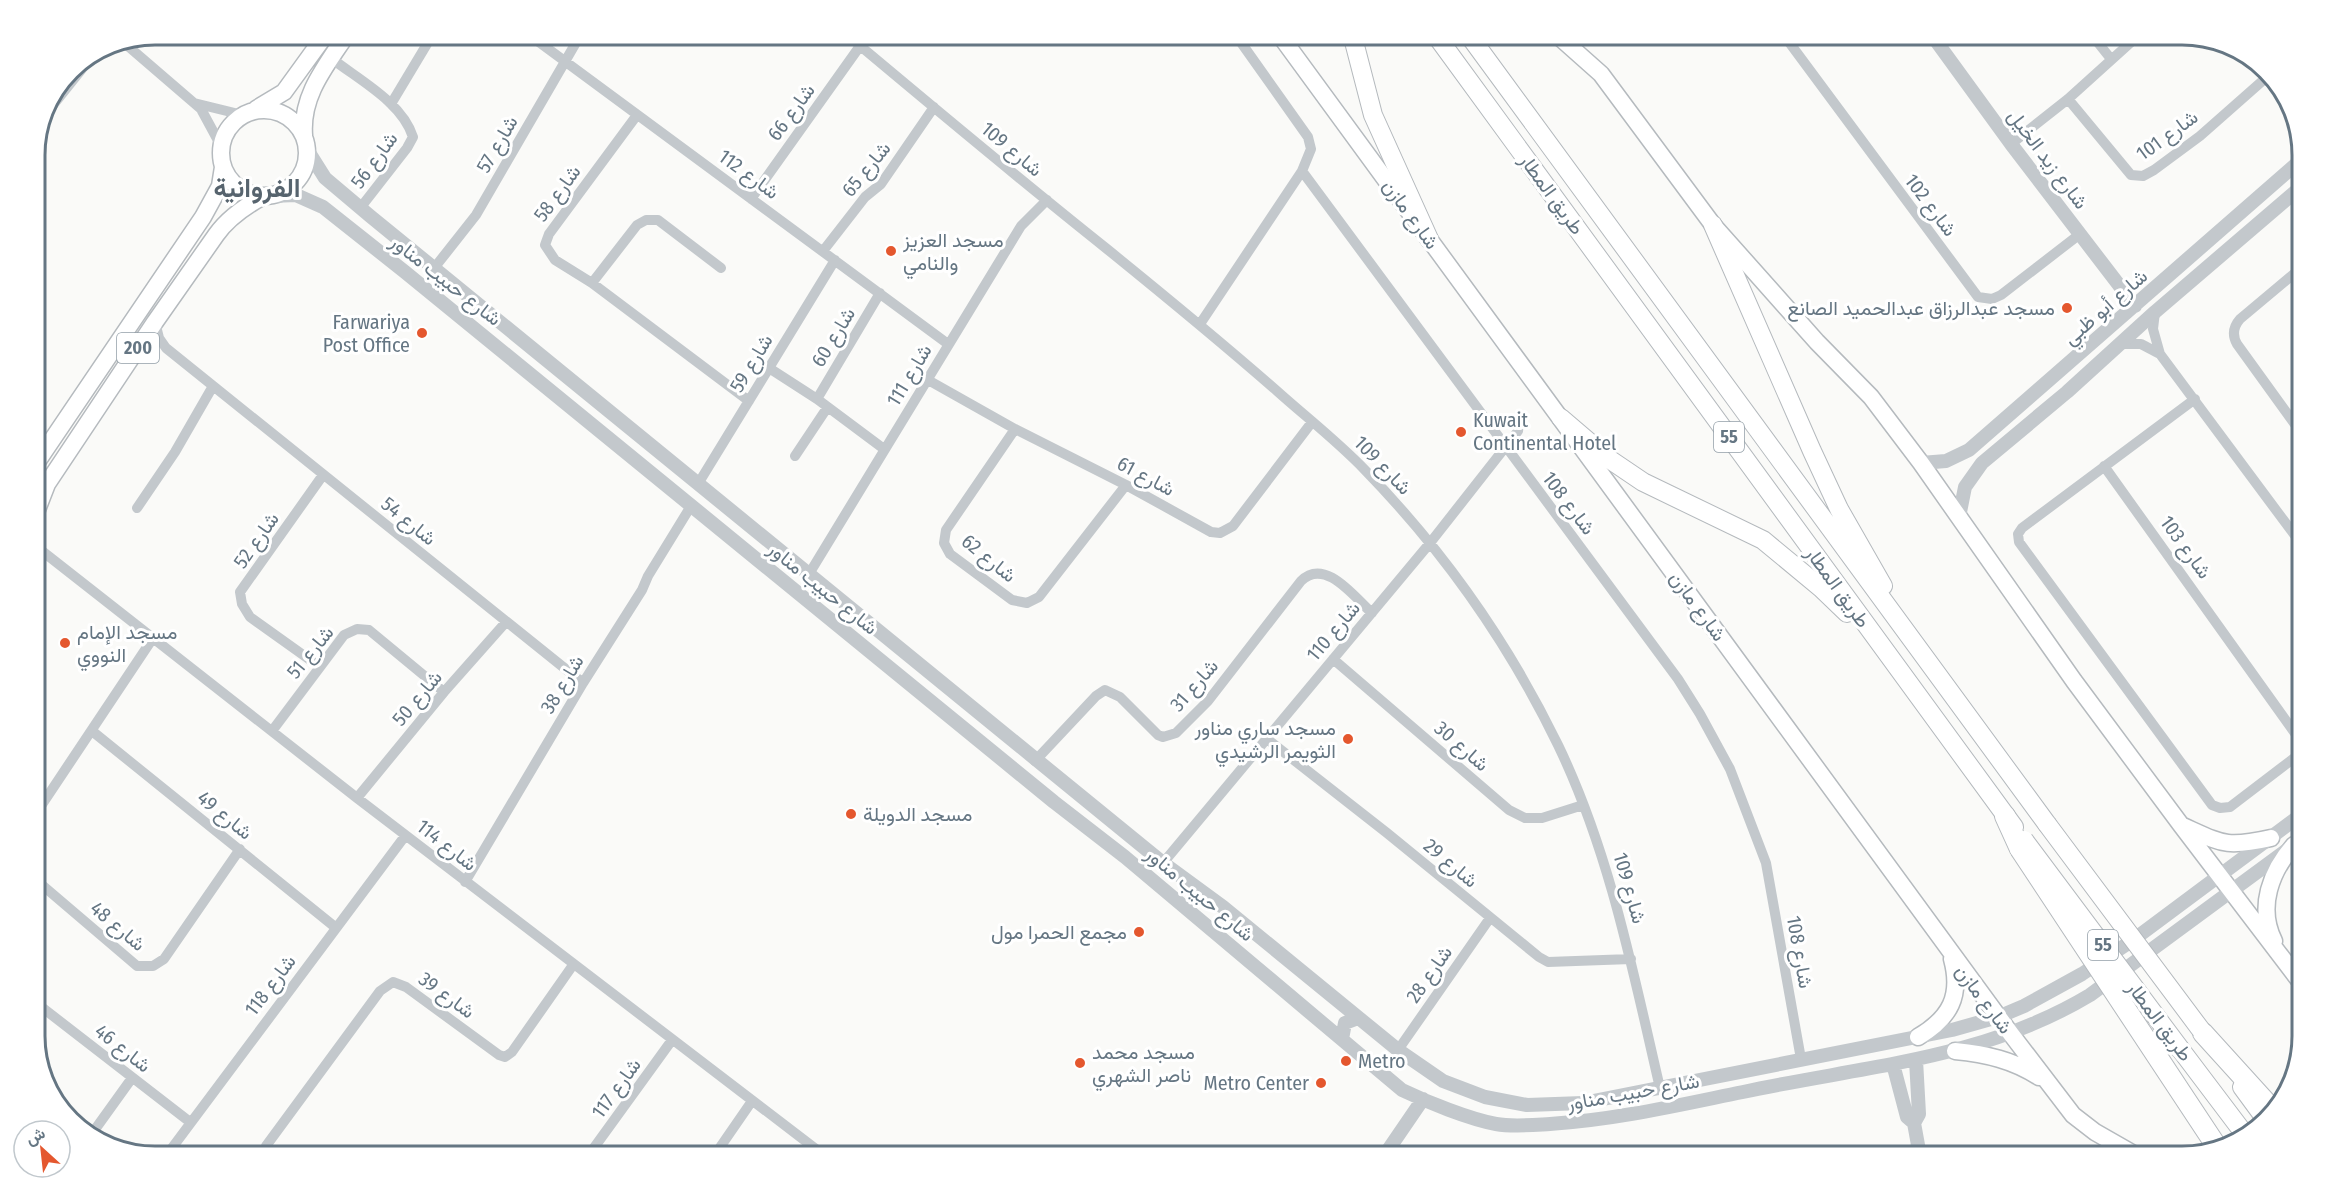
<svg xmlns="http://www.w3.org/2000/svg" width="2337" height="1191" viewBox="0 0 2337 1191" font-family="'Fira Sans Condensed',Vazirmatn,sans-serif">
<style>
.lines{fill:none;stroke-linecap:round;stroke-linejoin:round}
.primary-casing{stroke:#b5babe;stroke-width:19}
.trunk-casing{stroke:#b4b9bd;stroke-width:20}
.motorway-casing{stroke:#b4b9bd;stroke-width:22}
.minor{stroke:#c3c8cc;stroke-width:10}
.tertiary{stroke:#c3c8cc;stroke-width:14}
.primary{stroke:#fff;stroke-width:16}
.trunk{stroke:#fff;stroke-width:18}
.motorway{stroke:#fff;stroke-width:20}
.trunk-bridge-casing{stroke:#b4b9bd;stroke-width:20;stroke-linecap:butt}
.motorway-bridge-casing{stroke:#b4b9bd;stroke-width:22;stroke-linecap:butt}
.trunk-bridge{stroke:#fff;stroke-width:18}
.motorway-bridge{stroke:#fff;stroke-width:20}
.poi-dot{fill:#e4572e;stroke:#fff;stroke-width:2}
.labels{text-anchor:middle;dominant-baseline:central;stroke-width:6;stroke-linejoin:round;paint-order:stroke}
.shield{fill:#fff;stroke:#939fa8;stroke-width:1.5}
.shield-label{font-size:18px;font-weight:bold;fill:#657683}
.street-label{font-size:20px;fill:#657683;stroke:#fff}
.poi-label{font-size:20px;fill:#657683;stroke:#fff;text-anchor:start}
.district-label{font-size:26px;font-weight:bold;fill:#57646e;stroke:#fff}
.rim{fill:none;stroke:#657683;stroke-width:3}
</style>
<rect width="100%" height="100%" fill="#fafaf8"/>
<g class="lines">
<!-- primary casing -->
<g class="primary-casing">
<path id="primary" d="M1279 34 2011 1034 2073 1115 2095 1132 2137 1156
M1556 34 1601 74 1713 225 1817 342 1871 397 1921 463 2074 681 2181 825 2302 984
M256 109 284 92 326 34
M221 153a43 43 0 1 1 86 0a43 43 0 1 1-86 0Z
M304 135C301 95 326 66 347 34
M35 465 203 217 220 186 223 167
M35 515 47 484 155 322 216 235C228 218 244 207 262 197
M2183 826C2223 844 2226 848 2271 838
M2274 941C2257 907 2271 871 2294 845
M1918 1037C1950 1018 1962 996 1952 959
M1955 1051C1986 1054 2013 1060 2039 1077"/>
</g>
<!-- trunk casing -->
<g class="trunk-casing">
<path id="trunk" d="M1352 34 1373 115 1429 239
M1435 34 2014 827
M1468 34 2047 824
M1713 225 1812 451 1839 509 1883 586
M1561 418 1609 459 1643 482 1763 540 1821 588 1847 613
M2181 1050 2246 1136
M2242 1087 2264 1117
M2137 1156H2138"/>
</g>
<!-- motorway casing -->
<g class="motorway-casing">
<path id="motorway" d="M2005 816 2020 849
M2203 1033 2272 1109"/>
</g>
<!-- minor -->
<path class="minor" d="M528 34 948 344
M846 34C933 107 1019 179 1107 249 1165 296 1221 342 1277 391 1306 417 1337 441 1364 469 1442 549 1509 644 1558 745 1610 853 1633 972 1660 1088
M1783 34 1978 297 1992 299 2001 295 2080 234
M2091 34 2111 59
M122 41 201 109 221 146
M331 58C359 80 402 102 413 137L407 148 361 207
M2068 99 2131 175 2143 176 2154 170 2200 136 2268 76
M194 103 243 115
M391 104 433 34
M637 115 549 234 545 245 555 260 592 283 749 401
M42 119 94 54
M2011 144 2068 99 2140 34
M1302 171 1678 679 1700 714 1730 769 1766 863 1801 1059
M751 199 860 46
M823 251 865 197 881 184 934 107
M435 267 476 215 581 34
M2302 267 2240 319C2233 327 2232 335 2237 344L2302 434
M592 283 637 225 646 220H658L721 268
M2155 312 2153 329 2160 354
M155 322 159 338 166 348 583 683
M1200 324 1302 171 1311 149 1308 137 1235 34
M2119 344H2141L2160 354 2302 545
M769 368 817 399 884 449
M928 380 1015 429 1126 485 1211 532 1220 533 1233 526 1312 422
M817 399 880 293
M2195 399 2022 528 2018 534 2019 542 2212 805 2220 808 2230 807 2302 752
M1015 429 946 530 944 543 950 554 1012 600 1027 603 1039 597 1126 485
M795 456 827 408
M2104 466 2302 743
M698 484 835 260
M137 508 175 452 213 386
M35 541 42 551 357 798 825 1156
M809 574 1021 226 1047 200
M1333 659 1509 810 1525 818H1542L1583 805
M320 667 250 617 242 604 240 592 323 475
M92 731 335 927
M272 731 344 635 357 629 369 630 444 692
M1267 739 1387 833 1539 957 1548 962 1631 959
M1035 761 1096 696 1105 690 1120 697 1158 735 1163 737 1176 733 1208 701 1301 581C1325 557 1354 597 1372 613
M357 798 444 692 506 622
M35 815 153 638
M1163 863 1430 543 1518 431 1520 416
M35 879 137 966H153L164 959 240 849
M465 882 583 683 642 590 648 576 691 506
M35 1002 190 1122
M1398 1050 1490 918
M91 1135 132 1078
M166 1156 405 836
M266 1156V1146L380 991 393 982 406 987 499 1055 505 1057 512 1052 573 965
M588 1156 672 1040
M714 1156 752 1101
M1884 1156 1918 1148"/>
<!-- tertiary -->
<path class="tertiary" d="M1931 34 2011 144 2135 306
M308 151 325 178 370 216 1163 863 1223 907 1398 1050 1443 1081 1485 1097 1527 1105 1583 1103 1952 1030 1998 1017 2024 1006 2082 974 2133 940 2302 814
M271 196 296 195 323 207 405 272 1054 802 1125 857 1402 1090C1427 1102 1469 1119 1496 1124 1513 1127 1533 1125 1550 1124 1615 1120 1679 1105 1743 1092 1863 1066 1982 1060 2090 995L2302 839
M1921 463 1946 461 1969 450 2302 159
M1959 517 1965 487 1982 463 2067 392 2155 312 2302 186
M1342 1039 1345 1023 1358 1018
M1893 1064 1907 1117 1914 1123 1920 1156
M1914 1123 1919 1114 1916 1060
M1384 1156 1423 1099"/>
<!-- primary -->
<use href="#primary" class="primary"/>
<!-- trunk -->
<use href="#trunk" class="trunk"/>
<!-- motorway -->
<use href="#motorway" class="motorway"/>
<!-- trunk-bridge casing -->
<g class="trunk-bridge-casing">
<path id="trunk-bridge" d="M2047 824 2201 1030
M2024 840 2181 1050"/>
</g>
<!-- motorway-bridge casing -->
<g class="motorway-bridge-casing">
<path id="motorway-bridge" d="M2020 849 2217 1147"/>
</g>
<!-- trunk-bridge -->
<use href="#trunk-bridge" class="trunk-bridge"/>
<!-- motorway-bridge -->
<use href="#motorway-bridge" class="motorway-bridge"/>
</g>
<!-- markers -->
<g class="poi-dot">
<circle cx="891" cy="251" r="6"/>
<circle cx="2067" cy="308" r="6"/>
<circle cx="422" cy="333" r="6"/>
<circle cx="1461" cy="432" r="6"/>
<circle cx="65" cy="643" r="6"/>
<circle cx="1348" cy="739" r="6"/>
<circle cx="851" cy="814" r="6"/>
<circle cx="1139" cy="932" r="6"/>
<circle cx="1346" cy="1061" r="6"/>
<circle cx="1080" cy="1063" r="6"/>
<circle cx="1321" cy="1083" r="6"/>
</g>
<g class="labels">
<!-- shield labels -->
<g class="shield">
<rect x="117" y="333" width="42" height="30" rx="4.5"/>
<rect x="1714" y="422" width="30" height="30" rx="4.5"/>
<rect x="2088" y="930" width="30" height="30" rx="4.5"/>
</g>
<g class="shield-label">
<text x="138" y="348">200</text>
<text x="1729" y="437">55</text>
<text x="2103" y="945">55</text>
</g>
<!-- street labels -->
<g class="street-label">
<text transform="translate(791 112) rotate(-54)">شارع 66</text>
<text transform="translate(2167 135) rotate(-36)">شارع 101</text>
<text transform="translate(497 144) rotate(-60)">شارع 57</text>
<text transform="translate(1012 149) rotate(40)">شارع 109</text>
<text transform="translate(2048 159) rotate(53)">شارع زيد الخيل</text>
<text transform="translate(374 160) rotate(-54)">شارع 56</text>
<text transform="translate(866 169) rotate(-51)">شارع 65</text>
<text transform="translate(749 174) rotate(36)">شارع 112</text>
<text transform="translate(557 193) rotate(-54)">شارع 58</text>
<text transform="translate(1552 194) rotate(54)">طريق المطار</text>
<text transform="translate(1931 205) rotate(53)">شارع 102</text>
<text transform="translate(1411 214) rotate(54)">شارع مازن</text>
<text transform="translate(446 280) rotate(38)">شارع حبيب مناور</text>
<text transform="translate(2105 307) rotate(-41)">شارع أبو ظبي</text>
<text transform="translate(833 337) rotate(-59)">شارع 60</text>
<text transform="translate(751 363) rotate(-59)">شارع 59</text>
<text transform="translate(909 375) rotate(-59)">شارع 111</text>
<text transform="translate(1383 465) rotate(46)">شارع 109</text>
<text transform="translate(1146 476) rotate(28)">شارع 61</text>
<text transform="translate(1569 503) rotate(53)">شارع 108</text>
<text transform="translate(409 521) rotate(39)">شارع 54</text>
<text transform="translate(256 540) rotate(-55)">شارع 52</text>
<text transform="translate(2186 547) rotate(54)">شارع 103</text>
<text transform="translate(989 558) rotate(39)">شارع 62</text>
<text transform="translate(1838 587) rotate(54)">طريق المطار</text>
<text transform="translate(823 588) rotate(39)">شارع حبيب مناور</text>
<text transform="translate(1698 606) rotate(54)">شارع مازن</text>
<text transform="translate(1333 631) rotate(-50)">شارع 110</text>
<text transform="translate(310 652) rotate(-51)">شارع 51</text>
<text transform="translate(562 684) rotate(-59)">شارع 38</text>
<text transform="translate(1194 685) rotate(-49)">شارع 31</text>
<text transform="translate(417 698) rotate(-50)">شارع 50</text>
<text transform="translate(1462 746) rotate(41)">شارع 30</text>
<text transform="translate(225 815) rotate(39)">شارع 49</text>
<text transform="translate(447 845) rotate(38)">شارع 114</text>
<text transform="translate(1451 863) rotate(40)">شارع 29</text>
<text transform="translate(1630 888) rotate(74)">شارع 109</text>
<text transform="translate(1200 894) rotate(40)">شارع حبيب مناور</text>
<text transform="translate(118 926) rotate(40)">شارع 48</text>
<text transform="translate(1800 952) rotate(80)">شارع 108</text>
<text transform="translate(1429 974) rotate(-55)">شارع 28</text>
<text transform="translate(270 985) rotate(-53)">شارع 118</text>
<text transform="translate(447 995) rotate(36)">شارع 39</text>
<text transform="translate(1984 999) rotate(53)">شارع مازن</text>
<text transform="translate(2160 1021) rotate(53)">طريق المطار</text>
<text transform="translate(123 1048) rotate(38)">شارع 46</text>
<text transform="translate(616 1088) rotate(-54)">شارع 117</text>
<text transform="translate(1633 1092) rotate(-10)">شارع حبيب مناور</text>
</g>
<!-- poi labels -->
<g class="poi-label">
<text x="903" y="240">مسجد العزيز<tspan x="903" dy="23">والنامي</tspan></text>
<text x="2055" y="308" text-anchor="end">مسجد عبدالرزاق عبدالحميد الصانع</text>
<text x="410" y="322" text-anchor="end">Farwariya<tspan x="410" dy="23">Post Office</tspan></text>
<text x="1473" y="420">Kuwait<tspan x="1473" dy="23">Continental Hotel</tspan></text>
<text x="77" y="632">مسجد الإمام<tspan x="77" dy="23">النووي</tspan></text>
<text x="1336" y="728" text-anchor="end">مسجد ساري مناور<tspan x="1336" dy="23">الثويمر الرشيدي</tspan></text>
<text x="863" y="814">مسجد الدويلة</text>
<text x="1127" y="932" text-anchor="end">مجمع الحمرا مول</text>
<text x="1092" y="1052">مسجد محمد<tspan x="1092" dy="23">ناصر الشهري</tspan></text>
<text x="1358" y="1061">Metro</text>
<text x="1309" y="1083" text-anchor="end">Metro Center</text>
</g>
<!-- district labels -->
<g class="district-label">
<text x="257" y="188">الفروانية</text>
</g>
</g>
<!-- crop -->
<path d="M0 0H2337V1191H0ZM155 45H2182A110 110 0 0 1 2292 155V1036A110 110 0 0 1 2182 1146H155A110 110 0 0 1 45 1036V155A110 110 0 0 1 155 45Z" fill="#fff" fill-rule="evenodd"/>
<path class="rim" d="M155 45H2182A110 110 0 0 1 2292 155V1036A110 110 0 0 1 2182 1146H155A110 110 0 0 1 45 1036V155A110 110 0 0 1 155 45Z"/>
<!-- north arrow -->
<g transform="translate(42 1149) rotate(333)"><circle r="28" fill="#ffffff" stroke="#c1c8cd" stroke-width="1.5"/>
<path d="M0-4.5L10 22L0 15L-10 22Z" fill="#e4572e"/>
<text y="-9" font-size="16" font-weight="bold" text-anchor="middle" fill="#657683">ش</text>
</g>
</svg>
